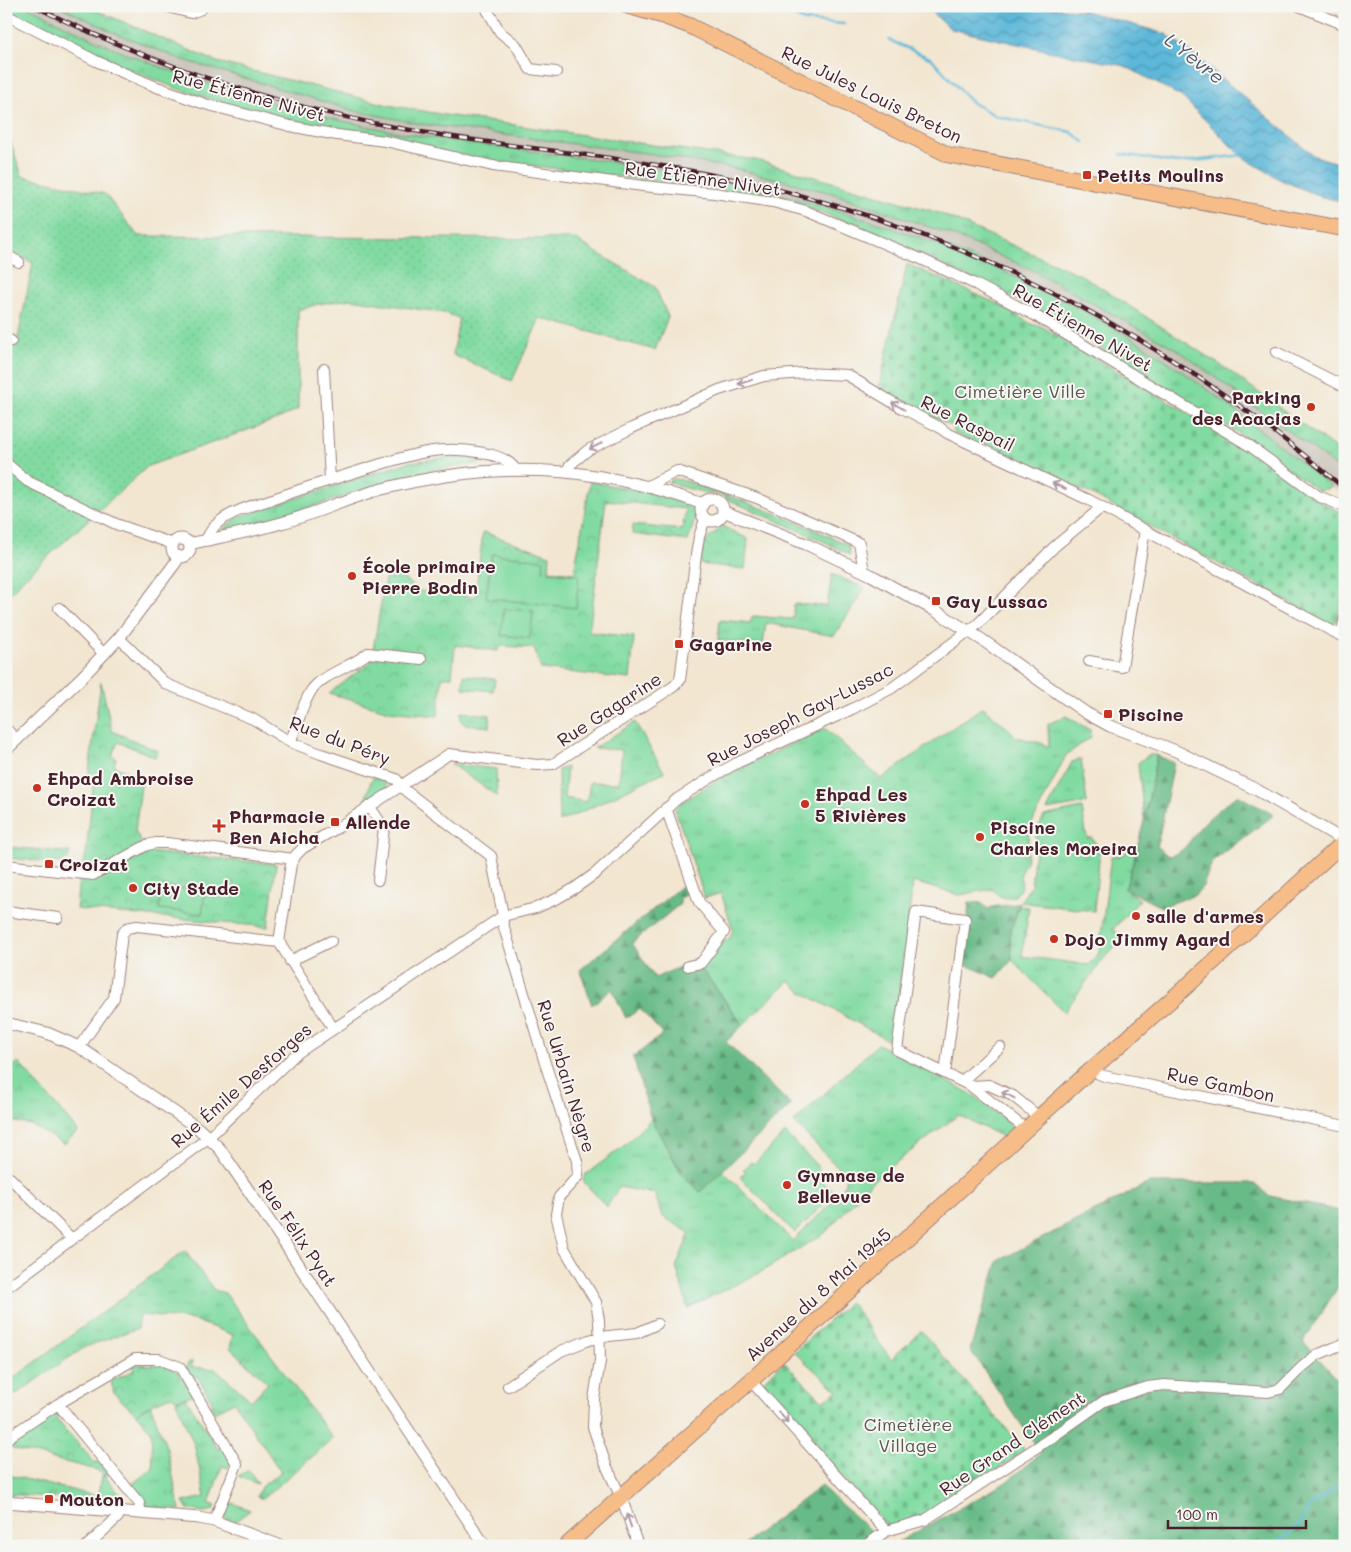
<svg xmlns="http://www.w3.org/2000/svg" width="1351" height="1552" viewBox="0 0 1351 1552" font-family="Mali,sans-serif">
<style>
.railway{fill:#c9c3b8}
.grass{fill:url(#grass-tufts);stroke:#667d66}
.forest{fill:url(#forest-firs);stroke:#596d59}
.cemetery{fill:url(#cemetery-stones);stroke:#667d66}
.park{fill:url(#park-crowns);stroke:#667d66}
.garden{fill:url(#garden-dots);stroke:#667d66}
.pitch{fill:#81dba1;stroke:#667d66}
.water{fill:url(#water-waves);stroke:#526b82}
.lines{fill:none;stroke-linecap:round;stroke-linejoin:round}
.stream{stroke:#5bb7d9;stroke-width:2.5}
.minor-casing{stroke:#9e827e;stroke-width:12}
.tertiary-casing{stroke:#9e827e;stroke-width:13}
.primary-casing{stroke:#9e827e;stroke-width:17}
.minor{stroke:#fff;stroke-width:10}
.tertiary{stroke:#fff;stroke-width:11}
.primary{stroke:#f7bd88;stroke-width:15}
.rail-casing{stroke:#4a1f2b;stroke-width:4.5}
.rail{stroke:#f6f6f2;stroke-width:2.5;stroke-dasharray:8;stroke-linecap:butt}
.oneway{stroke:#ae9aa0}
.poi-dot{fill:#c8321e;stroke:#f6f6f2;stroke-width:2}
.labels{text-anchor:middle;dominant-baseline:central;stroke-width:4;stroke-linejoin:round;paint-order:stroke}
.street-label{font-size:18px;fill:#4a1f2b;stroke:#f6f6f2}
.poi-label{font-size:18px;font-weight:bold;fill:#4a1f2b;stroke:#f6f6f2;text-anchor:start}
.park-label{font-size:18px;fill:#5a574e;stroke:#f6f6f2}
.water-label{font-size:19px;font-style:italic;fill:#505468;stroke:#f6f6f2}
</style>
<defs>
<pattern id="grass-tufts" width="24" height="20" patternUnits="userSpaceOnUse" patternTransform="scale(1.25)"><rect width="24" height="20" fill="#81dba1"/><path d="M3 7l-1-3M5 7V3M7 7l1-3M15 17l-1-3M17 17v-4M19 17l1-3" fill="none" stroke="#71bc8b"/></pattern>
<pattern id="forest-firs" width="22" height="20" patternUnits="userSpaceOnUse" patternTransform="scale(1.25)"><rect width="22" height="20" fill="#68bb87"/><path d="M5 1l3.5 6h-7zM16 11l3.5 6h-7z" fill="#58976f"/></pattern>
<pattern id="cemetery-stones" width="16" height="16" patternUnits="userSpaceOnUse" patternTransform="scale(1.25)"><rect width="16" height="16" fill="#81dba1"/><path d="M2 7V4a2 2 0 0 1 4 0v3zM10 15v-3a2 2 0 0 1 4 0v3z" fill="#71bc8b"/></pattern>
<pattern id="park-crowns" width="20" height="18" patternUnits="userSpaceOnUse" patternTransform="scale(1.25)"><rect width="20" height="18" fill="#81dba1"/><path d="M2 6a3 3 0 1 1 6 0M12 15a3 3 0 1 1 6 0" fill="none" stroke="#71bc8b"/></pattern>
<pattern id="garden-dots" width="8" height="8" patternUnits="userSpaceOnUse" patternTransform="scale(1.25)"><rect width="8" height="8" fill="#81dba1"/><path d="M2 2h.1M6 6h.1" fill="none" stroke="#71bc8b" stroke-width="1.8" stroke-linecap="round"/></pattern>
<pattern id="water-waves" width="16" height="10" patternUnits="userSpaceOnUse" patternTransform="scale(1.25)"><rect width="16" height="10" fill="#5bb7d9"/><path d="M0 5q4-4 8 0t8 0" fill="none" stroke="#4d94b0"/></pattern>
</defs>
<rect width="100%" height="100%" fill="#f6f6f2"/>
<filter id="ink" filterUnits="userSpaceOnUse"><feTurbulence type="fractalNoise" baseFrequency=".02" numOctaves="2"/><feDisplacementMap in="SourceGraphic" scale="10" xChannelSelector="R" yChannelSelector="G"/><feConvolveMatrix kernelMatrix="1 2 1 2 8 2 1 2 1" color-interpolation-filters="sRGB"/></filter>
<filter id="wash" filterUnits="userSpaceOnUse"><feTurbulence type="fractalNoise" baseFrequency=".0096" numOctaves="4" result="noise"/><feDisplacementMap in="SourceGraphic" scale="20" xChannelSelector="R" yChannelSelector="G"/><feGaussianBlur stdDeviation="1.12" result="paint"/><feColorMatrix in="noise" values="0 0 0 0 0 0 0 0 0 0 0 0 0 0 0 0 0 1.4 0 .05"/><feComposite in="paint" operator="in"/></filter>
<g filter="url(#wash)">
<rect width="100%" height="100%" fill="#f2e6d0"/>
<!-- railway -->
<path class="railway" d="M17 6H72L215 66 393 112 638 144 847 191 1027 262 1164 337 1345 473V482L1337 491 1214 401 924 243 761 192 354 129 161 73Z"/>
<!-- grass -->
<path class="grass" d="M6 6C13 6 21 5 28 7 39 10 49 18 60 23 88 37 116 50 145 61 199 82 254 98 310 113 431 145 557 150 679 173 830 200 978 250 1111 326 1190 371 1261 431 1332 487L1319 491 1248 439 1043 313 901 245 824 213 755 194 473 158 268 116 178 89 126 68 6 9Z
M59 6H86L217 62 388 105 445 115 756 160 939 213 1083 276 1228 370 1345 456V473L1178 350 1030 269 950 234 835 194 737 169 652 154 421 124 355 111 180 59 113 32Z
M454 457 492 461 422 472 279 517 222 530 238 517 409 462Z
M673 479 682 480C739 499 794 519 848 545L850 555 821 540 729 500C718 491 711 495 699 491 688 489 678 485 668 482Z
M832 574 865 588 834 636 766 623 763 645 718 640 720 620 750 623 753 616 793 619 794 604 827 606Z
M464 675 495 679 493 691 463 688Z
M983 707 1011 731 1016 737 1041 743 1049 747 1048 724 1066 716 1090 730 1091 737 1066 755 1033 821 1029 831 1026 864 1022 868 1020 879 1022 882C1018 901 1004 903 992 889L959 895 913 882 893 1043 802 992 789 981 743 1025 695 960 730 938 733 930 721 893 705 898 675 809 682 802 721 778 825 728 881 779 948 731Z
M461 712 490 715V727L464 724 461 721Z
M635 722 664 772C629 788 595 807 559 822L558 770 567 767 564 798 587 802 590 782 619 783 622 750 594 748Z
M1148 755H1156L1151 792 1144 818 1138 763Z
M1081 759 1087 803 1047 810 1072 762Z
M451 764 496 769 497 796Z
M374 777 386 782V789L364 804 371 781Z
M1082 808 1087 838H1092L1100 850 1094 911 1020 902 1031 886 1037 831 1044 816Z
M1136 846 1138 849 1125 889 1140 900 1113 929 1123 938 1105 957 1064 1012 1012 960 1010 933 1019 906 1029 907 1022 956 1089 965 1099 953 1111 856 1122 855Z
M6 847 64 852H70L68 859 62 863 6 858Z
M878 1044 973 1095 1016 1128 1005 1138 958 1115 872 1181 825 1233 761 1272 688 1308 676 1267 690 1233 662 1216 655 1194 619 1187 607 1207 583 1181 585 1175 625 1145 651 1119 682 1174 700 1191 722 1170 793 1241 843 1191 846 1176 794 1122Z
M18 1062 78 1131 64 1144 31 1125 6 1120V1073Z
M185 1251 214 1290 225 1293 333 1439 262 1499 257 1496 261 1487 281 1472 234 1402 214 1412 210 1406 213 1403 197 1376 192 1379 187 1369V1364L192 1361V1367L216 1369 251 1401 268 1383 230 1348 233 1335 194 1320 139 1315 138 1328 85 1347 6 1401V1384Z
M186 1398 218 1449 224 1446 232 1461 228 1468 222 1466 209 1503 216 1506 214 1510 203 1512 187 1509 183 1502 205 1497 195 1447 176 1401Z
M150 1404 167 1449 180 1510 146 1507 145 1501 132 1484 153 1468 151 1431 136 1414Z
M9 1453 8 1475 97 1496 103 1474 126 1502 6 1494V1458Z
M249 1470 258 1484 238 1476Z
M227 1501 250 1510 233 1523 224 1518V1513Z"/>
<!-- forest -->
<path class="forest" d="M1156 755 1174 763 1157 846 1168 856C1186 854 1192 835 1204 823 1214 813 1226 804 1237 795L1274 815 1212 862 1203 886 1195 895 1161 907 1125 889C1139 845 1150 801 1156 755Z
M685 883 690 892 680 898V904L632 943 655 978 695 960 743 1025 726 1042 791 1105 700 1192 682 1174 651 1119 633 1057 663 1034 640 1009 626 1018 612 989 592 1005 580 970Z
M969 902 982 903 988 909C998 903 1008 908 1020 902L1010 933 1012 960 996 978 964 964Z
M1149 1183H1254L1270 1196 1345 1212V1276L1303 1342 1345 1387V1546H891L1005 1483 1041 1453 970 1350 998 1261Z
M821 1486 887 1546H745L744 1544Z"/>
<!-- cemetery -->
<path class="cemetery" d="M907 264 998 304 1033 325H1039L1249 449 1314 498 1345 515V584L1337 621 1329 624 1087 492 1051 479 953 433 954 427 878 390Z
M850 1302 891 1359 921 1331 1026 1451 924 1517 892 1527 886 1525 759 1385 784 1362 823 1401 838 1391 794 1352Z"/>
<!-- park -->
<path class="park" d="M590 482 650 492 695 507 696 516 688 541 632 534 633 525 682 530 686 509 606 500 589 632 634 637 630 679 541 669 534 648 501 646 498 651 455 645 452 677H442L438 716 389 711 329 693 371 662 387 568 393 570 419 591 475 597 483 532 550 555 549 570 574 573Z
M722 526 748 539 745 569 700 564 703 544Z
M101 682 112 731 158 751 155 757 118 742 112 756 116 758 114 766 142 778 135 831 146 852 276 864 268 927 76 909 79 877 86 854 94 779 88 778Z
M132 1364 163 1365 179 1372 193 1395 176 1400 172 1396 153 1403 136 1414 114 1393 111 1381 135 1370Z
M56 1412 61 1414 56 1419 95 1463 101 1460 112 1472 106 1476 97 1470 6 1447V1443L50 1413Z"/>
<!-- garden -->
<path class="garden" d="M6 128 22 176 105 194 138 236 574 239 655 287 668 317 655 350 540 318 512 381 453 355 459 318 444 313 351 299 318 304 298 310V409L278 419 148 466 24 578 6 598V357L18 338 33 263 6 250Z"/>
<!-- pitch -->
<path class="pitch" d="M492 554 544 560 543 571 579 575 576 608 486 598Z
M504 609 533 611 530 638 501 635Z
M162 886 205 891 202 914 159 909Z
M785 1133 820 1169 815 1175 835 1193 795 1233 740 1177 746 1172 743 1169 751 1162 754 1164Z"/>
<!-- water -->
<path class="water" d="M924 6H1037L1085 11 1166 34 1201 61 1313 155 1345 166V202L1322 197 1281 180 1241 156 1182 97 1125 66 1049 51 951 29Z"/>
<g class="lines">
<!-- stream -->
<path class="stream" d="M773 6 805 21 844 24
M889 40 932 59 971 102 996 116 1071 132 1084 142
M1121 154 1177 163 1243 155
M1270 1546 1295 1530 1311 1505 1345 1481"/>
</g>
</g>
<g filter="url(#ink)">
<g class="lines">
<!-- minor casing -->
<g class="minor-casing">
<path id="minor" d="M164 6 191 13 201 9 202 6
M485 6 500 32 516 45 530 69 556 72
M1299 6 1345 25
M6 15 96 61 154 86 205 104 290 126 337 135 385 141 493 166 643 186 714 193 773 202 806 211 921 259 977 285 1036 316 1250 446 1318 496 1345 507
M6 255 19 262
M6 338 11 341
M1276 352 1345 387
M324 369 330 480
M6 463 27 481 116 524 173 544
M567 471 570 465 588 450 632 428 719 390 764 376 805 373 847 375 902 408 939 427 947 433 1089 500 1345 638
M648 486 677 471 757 498 859 543 864 571
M206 540C209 533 213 527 219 522 233 510 261 503 279 497 313 485 347 475 381 464 402 458 422 451 444 450 462 449 505 452 515 469
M59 608 103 653
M1341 635 1345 619
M119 638 166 684 253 719 290 742 321 754 396 779 406 791 491 856 502 910 503 924 545 1063 577 1161 578 1176 559 1197 556 1214 564 1248 596 1302 599 1320 600 1361 594 1399 593 1427 606 1465 623 1502 638 1546
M1089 661 1122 667 1145 530
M6 729 17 740
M290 742C297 727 302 705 311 691 321 675 353 666 368 653L421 659
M370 807 384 828 378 880
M666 808 699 902 724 932 701 963 688 966
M6 865 93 875 147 845 156 843H167L294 859
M6 911 58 918
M279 942 291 864 296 855 303 848 337 828 449 754 537 765 553 764 673 687 680 680 696 555 699 537 705 519
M279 942 333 1028
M290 961 331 941
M79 1047 114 998 122 934 127 928 137 926 279 942
M1094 1068 1099 1074 1104 1076 1345 1126
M945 1073 965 919 916 912 897 1050 971 1086 1027 1130
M962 1081 1000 1047
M971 1086 989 1085 1013 1096 1040 1118
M6 1177 10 1178 72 1239
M6 1288 208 1138 296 1054 503 916 536 908 558 898 575 888 596 873 677 799 717 774 737 763 852 709 892 688 978 624 1054 547 1102 507
M750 1380 886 1531
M508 1386 561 1351 589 1340 600 1337 637 1333 657 1324
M58 1404 139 1503 141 1513
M6 1439 58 1404 135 1359H159L180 1367 237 1464 214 1521
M87 1546 118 1517 120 1511
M865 1546 886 1531 925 1520 1054 1436 1104 1401 1148 1387 1164 1385 1268 1392 1280 1389 1301 1368 1317 1355 1345 1343"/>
</g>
<!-- tertiary casing -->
<g class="tertiary-casing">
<path id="tertiary" d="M701 510a11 11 0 1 1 22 0a11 11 0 1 1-22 0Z
M723 511 808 545 871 575 934 610 981 639 1086 713 1110 726 1176 751 1257 790 1345 841
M172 548a9 9 0 1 1 18 0a9 9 0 1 1-18 0Z
M189 544C220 537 251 532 281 523 315 514 348 498 382 489 495 460 592 464 703 504
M6 750 82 677 119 638 176 562 178 556
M6 1023 47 1033 79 1047 199 1129 220 1149 285 1244 485 1546
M6 1502 199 1518 214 1521 281 1546"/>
</g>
<!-- primary casing -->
<g class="primary-casing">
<path id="primary" d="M628 6 663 16 690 26 949 155 1345 229
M566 1546 776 1358 1083 1077 1188 985 1345 841"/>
</g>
<!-- minor -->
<use href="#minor" class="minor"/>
<!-- tertiary -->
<use href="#tertiary" class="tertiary"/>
<!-- primary -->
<use href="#primary" class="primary"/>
<!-- rail casing -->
<g class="rail-casing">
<path id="rail" d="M34 6C153 65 279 107 410 130 517 149 625 156 732 179 959 228 1163 333 1339 484"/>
</g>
<!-- rail -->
<use href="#rail" class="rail"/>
</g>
<!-- one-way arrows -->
<defs><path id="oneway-shaft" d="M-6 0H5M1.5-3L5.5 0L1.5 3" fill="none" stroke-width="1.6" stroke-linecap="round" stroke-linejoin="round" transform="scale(1.25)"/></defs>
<g class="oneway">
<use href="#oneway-shaft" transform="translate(745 382) rotate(162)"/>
<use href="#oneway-shaft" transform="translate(898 406) rotate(-150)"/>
<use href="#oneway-shaft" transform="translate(596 446) rotate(153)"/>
<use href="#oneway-shaft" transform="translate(1059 486) rotate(-155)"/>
<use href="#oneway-shaft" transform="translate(1008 1095) rotate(-153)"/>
<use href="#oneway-shaft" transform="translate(783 1417) rotate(48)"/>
<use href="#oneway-shaft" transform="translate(629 1521) rotate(-109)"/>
</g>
</g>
<!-- markers -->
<g class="poi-dot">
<rect x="1082" y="170" width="10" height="10" rx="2.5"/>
<circle cx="1311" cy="407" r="5"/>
<circle cx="352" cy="576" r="5"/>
<rect x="931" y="596" width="10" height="10" rx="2.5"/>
<rect x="674" y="639" width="10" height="10" rx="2.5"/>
<rect x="1103" y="709" width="10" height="10" rx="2.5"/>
<circle cx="37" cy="788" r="5"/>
<circle cx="805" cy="804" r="5"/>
<rect x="330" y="817" width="10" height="10" rx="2.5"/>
<path d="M216.5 818.5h5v5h5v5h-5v5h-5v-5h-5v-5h5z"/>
<circle cx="980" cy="837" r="5"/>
<rect x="44" y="859" width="10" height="10" rx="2.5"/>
<circle cx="133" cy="888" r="5"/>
<circle cx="1136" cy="916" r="5"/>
<circle cx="1054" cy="939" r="5"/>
<circle cx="787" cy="1185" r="5"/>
<rect x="44" y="1494" width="10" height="10" rx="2.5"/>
</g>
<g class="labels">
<!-- street labels -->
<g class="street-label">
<text transform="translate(872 94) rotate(26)">Rue Jules Louis Breton</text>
<text transform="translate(249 95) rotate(15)">Rue Étienne Nivet</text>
<text transform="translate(703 178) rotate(8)">Rue Étienne Nivet</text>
<text transform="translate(1083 327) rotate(30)">Rue Étienne Nivet</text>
<text transform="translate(968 423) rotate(27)">Rue Raspail</text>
<text transform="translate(609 709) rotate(-33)">Rue Gagarine</text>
<text transform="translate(800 714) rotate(-27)">Rue Joseph Gay-Lussac</text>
<text transform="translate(340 740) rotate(21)">Rue du Péry</text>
<text transform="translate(567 1076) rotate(73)">Rue Urbain Nègre</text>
<text transform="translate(1221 1084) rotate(12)">Rue Gambon</text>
<text transform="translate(241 1085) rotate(-41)">Rue Émile Desforges</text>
<text transform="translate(298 1233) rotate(56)">Rue Félix Pyat</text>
<text transform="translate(818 1294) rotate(-42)">Avenue du 8 Mai 1945</text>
<text transform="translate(1012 1443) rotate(-34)">Rue Grand Clément</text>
</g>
<!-- poi labels -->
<g class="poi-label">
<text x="1097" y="175">Petits Moulins</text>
<text x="1301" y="397" text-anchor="end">Parking<tspan x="1301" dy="21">des Acacias</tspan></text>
<text x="362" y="566">École primaire<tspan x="362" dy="21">Pierre Bodin</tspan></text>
<text x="946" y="601">Gay Lussac</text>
<text x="689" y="644">Gagarine</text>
<text x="1118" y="714">Piscine</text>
<text x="47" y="778">Ehpad Ambroise<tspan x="47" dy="21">Croizat</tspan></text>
<text x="815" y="794">Ehpad Les<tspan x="815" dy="21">5 Rivières</tspan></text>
<text x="229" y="816">Pharmacie<tspan x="229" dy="21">Ben Aicha</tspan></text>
<text x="345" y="822">Allende</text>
<text x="990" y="827">Piscine<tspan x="990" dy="21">Charles Moreira</tspan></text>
<text x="59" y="864">Croizat</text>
<text x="143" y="888">City Stade</text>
<text x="1146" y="916">salle d'armes</text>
<text x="1064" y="939">Dojo Jimmy Agard</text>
<text x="797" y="1175">Gymnase de<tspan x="797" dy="21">Bellevue</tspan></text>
<text x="59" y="1499">Mouton</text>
</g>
<!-- park labels -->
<g class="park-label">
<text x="1020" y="391">Cimetière Ville</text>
<text x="908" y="1424">Cimetière<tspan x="908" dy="21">Village</tspan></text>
</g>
<!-- water labels -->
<g class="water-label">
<text transform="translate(1195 58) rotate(38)">L'Yèvre</text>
</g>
</g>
<!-- margin -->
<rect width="1351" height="1552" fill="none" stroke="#f6f6f2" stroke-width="25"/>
<!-- scale -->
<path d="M1168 1520v8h138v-8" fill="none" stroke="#4a1f2b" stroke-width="2.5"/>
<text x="1176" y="1520" font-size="15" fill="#4a1f2b" stroke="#f6f6f2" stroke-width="4" paint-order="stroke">100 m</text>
</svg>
